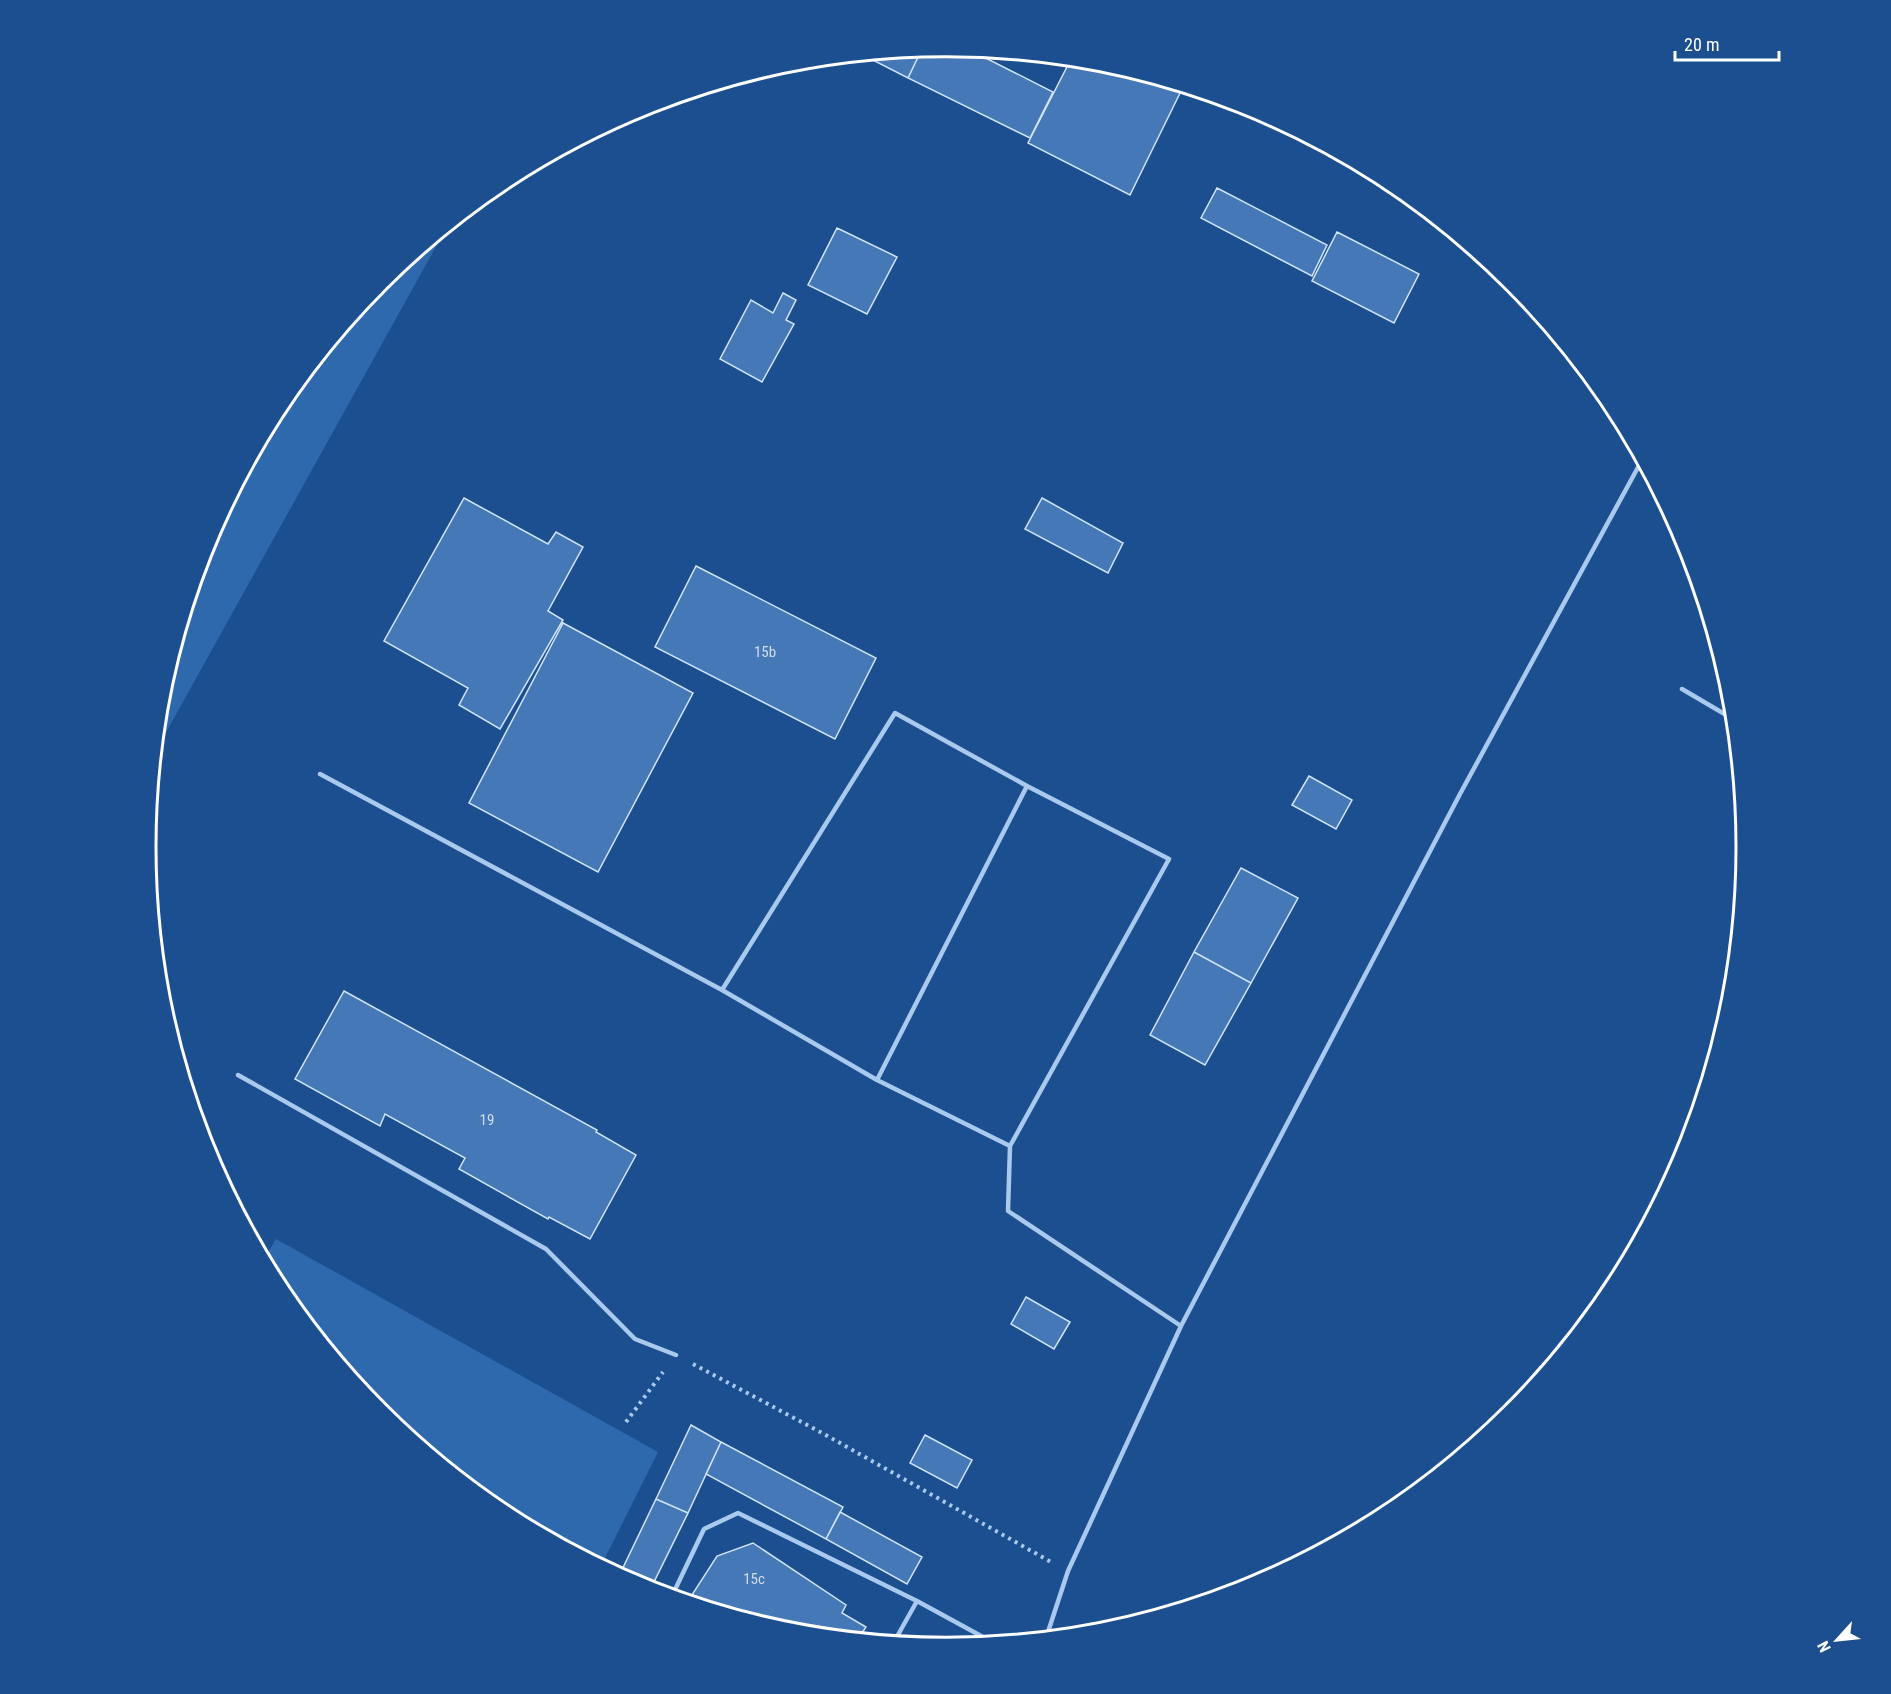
<svg xmlns="http://www.w3.org/2000/svg" width="1891" height="1694" viewBox="0 0 1891 1694" font-family="'Roboto Condensed',sans-serif">
<style>
.green{fill:#2e69ad}
.building{fill:#4478b7;stroke:#cfe3fa;stroke-width:1.5}
.lines{fill:none;stroke-linecap:round;stroke-linejoin:round}
.path{stroke:#a9c9ee;stroke-width:4;stroke-dasharray:3 4.5;stroke-linecap:butt}
.service{stroke:#a9c9ee;stroke-width:4.5}
.labels{text-anchor:middle;dominant-baseline:central;stroke-width:6;stroke-linejoin:round;paint-order:stroke}
.number-label{font-size:15px;fill:#d0dded}
.rim{fill:none;stroke:#fff;stroke-width:3}
</style>
<rect width="100%" height="100%" fill="#1b4f8f"/>
<!-- green -->
<path class="green" d="M448 225 154 754 160 690 206 540 280 402 380 281Z
M276 1239 658 1452 601 1566 500 1512 379 1413 280 1291 263 1261Z"/>
<!-- building -->
<path class="building" d="M946 47 968 49 1053 92 1030 138 908 78 922 49Z
M922 49 908 78 863 55Z
M1071 59 1102 62 1183 87 1130 195 1028 143Z
M1217 188 1327 245 1312 276 1201 218Z
M837 228 897 257 867 314 808 285Z
M1337 232 1419 274 1394 323 1312 281Z
M783 293 796 300 786 320 794 324 762 382 720 359 751 300 773 313Z
M464 498 548 544 556 532 583 547 548 611 563 620 500 729 459 705 468 688 384 641Z
M1042 498 1123 543 1108 573 1025 529Z
M696 566 876 658 835 739 655 647Z
M563 623 693 693 598 872 469 803Z
M1309 776 1352 800 1336 829 1292 805Z
M1241 868 1298 898 1251 983 1194 952Z
M1194 952 1251 983 1205 1065 1150 1035Z
M344 991 597 1130 596 1132 636 1155 590 1239 549 1217 548 1219 459 1169 465 1158 385 1114 380 1126 295 1079Z
M1026 1297 1070 1322 1054 1349 1011 1324Z
M691 1425 721 1442 688 1513 656 1499Z
M925 1435 972 1460 957 1488 910 1463Z
M721 1442 843 1507 826 1539 706 1474Z
M656 1499 688 1513 650 1590 639 1586 619 1576Z
M840 1512 922 1557 907 1584 826 1539Z
M753 1543 846 1605 842 1613 866 1627 858 1639 789 1632 688 1601 717 1556Z"/>
<g class="lines">
<!-- path -->
<path class="path" d="M693 1364 824 1434 1051 1562
M626 1422 663 1372"/>
<!-- service -->
<path class="service" d="M1682 689 1733 719
M320 774 722 990
M238 1075 546 1249 635 1339 676 1355
M877 1080 1027 786
M1010 1146 877 1080 722 990 895 713 1027 786 1169 859 1010 1146 1008 1211 1181 1326
M672 1596 704 1529 738 1513 917 1601 994 1643
M1046 1638 1068 1571 1181 1326 1460 794 1642 460
M894 1642 917 1601"/>
</g>
<g class="labels">
<!-- number labels -->
<g class="number-label">
<text x="765" y="652">15b</text>
<text x="487" y="1120">19</text>
<text x="754" y="1579">15c</text>
</g>
</g>
<!-- crop -->
<path d="M0 0H1891V1694H0ZM156 847a790 790 0 1 1 1580 0a790 790 0 1 1-1580 0Z" fill="#1b4f8f" fill-rule="evenodd"/>
<path class="rim" d="M156 847a790 790 0 1 1 1580 0a790 790 0 1 1-1580 0Z"/>
<!-- north arrow -->
<g transform="translate(1837 1640) rotate(243)" stroke="#1b4f8f" stroke-width="4.5" paint-order="stroke">
<path d="M0-4.5L10 22L0 15L-10 22Z" fill="#ffffff"/>
<text y="-9" font-size="16" font-weight="bold" text-anchor="middle" fill="#ffffff">N</text>
</g>
<!-- scale -->
<path d="M1675 51v9h104v-9" fill="none" stroke="#ffffff" stroke-width="3"/>
<text x="1684" y="51" font-size="18" fill="#ffffff" stroke="#1b4f8f" stroke-width="4.5" paint-order="stroke">20 m</text>
</svg>
